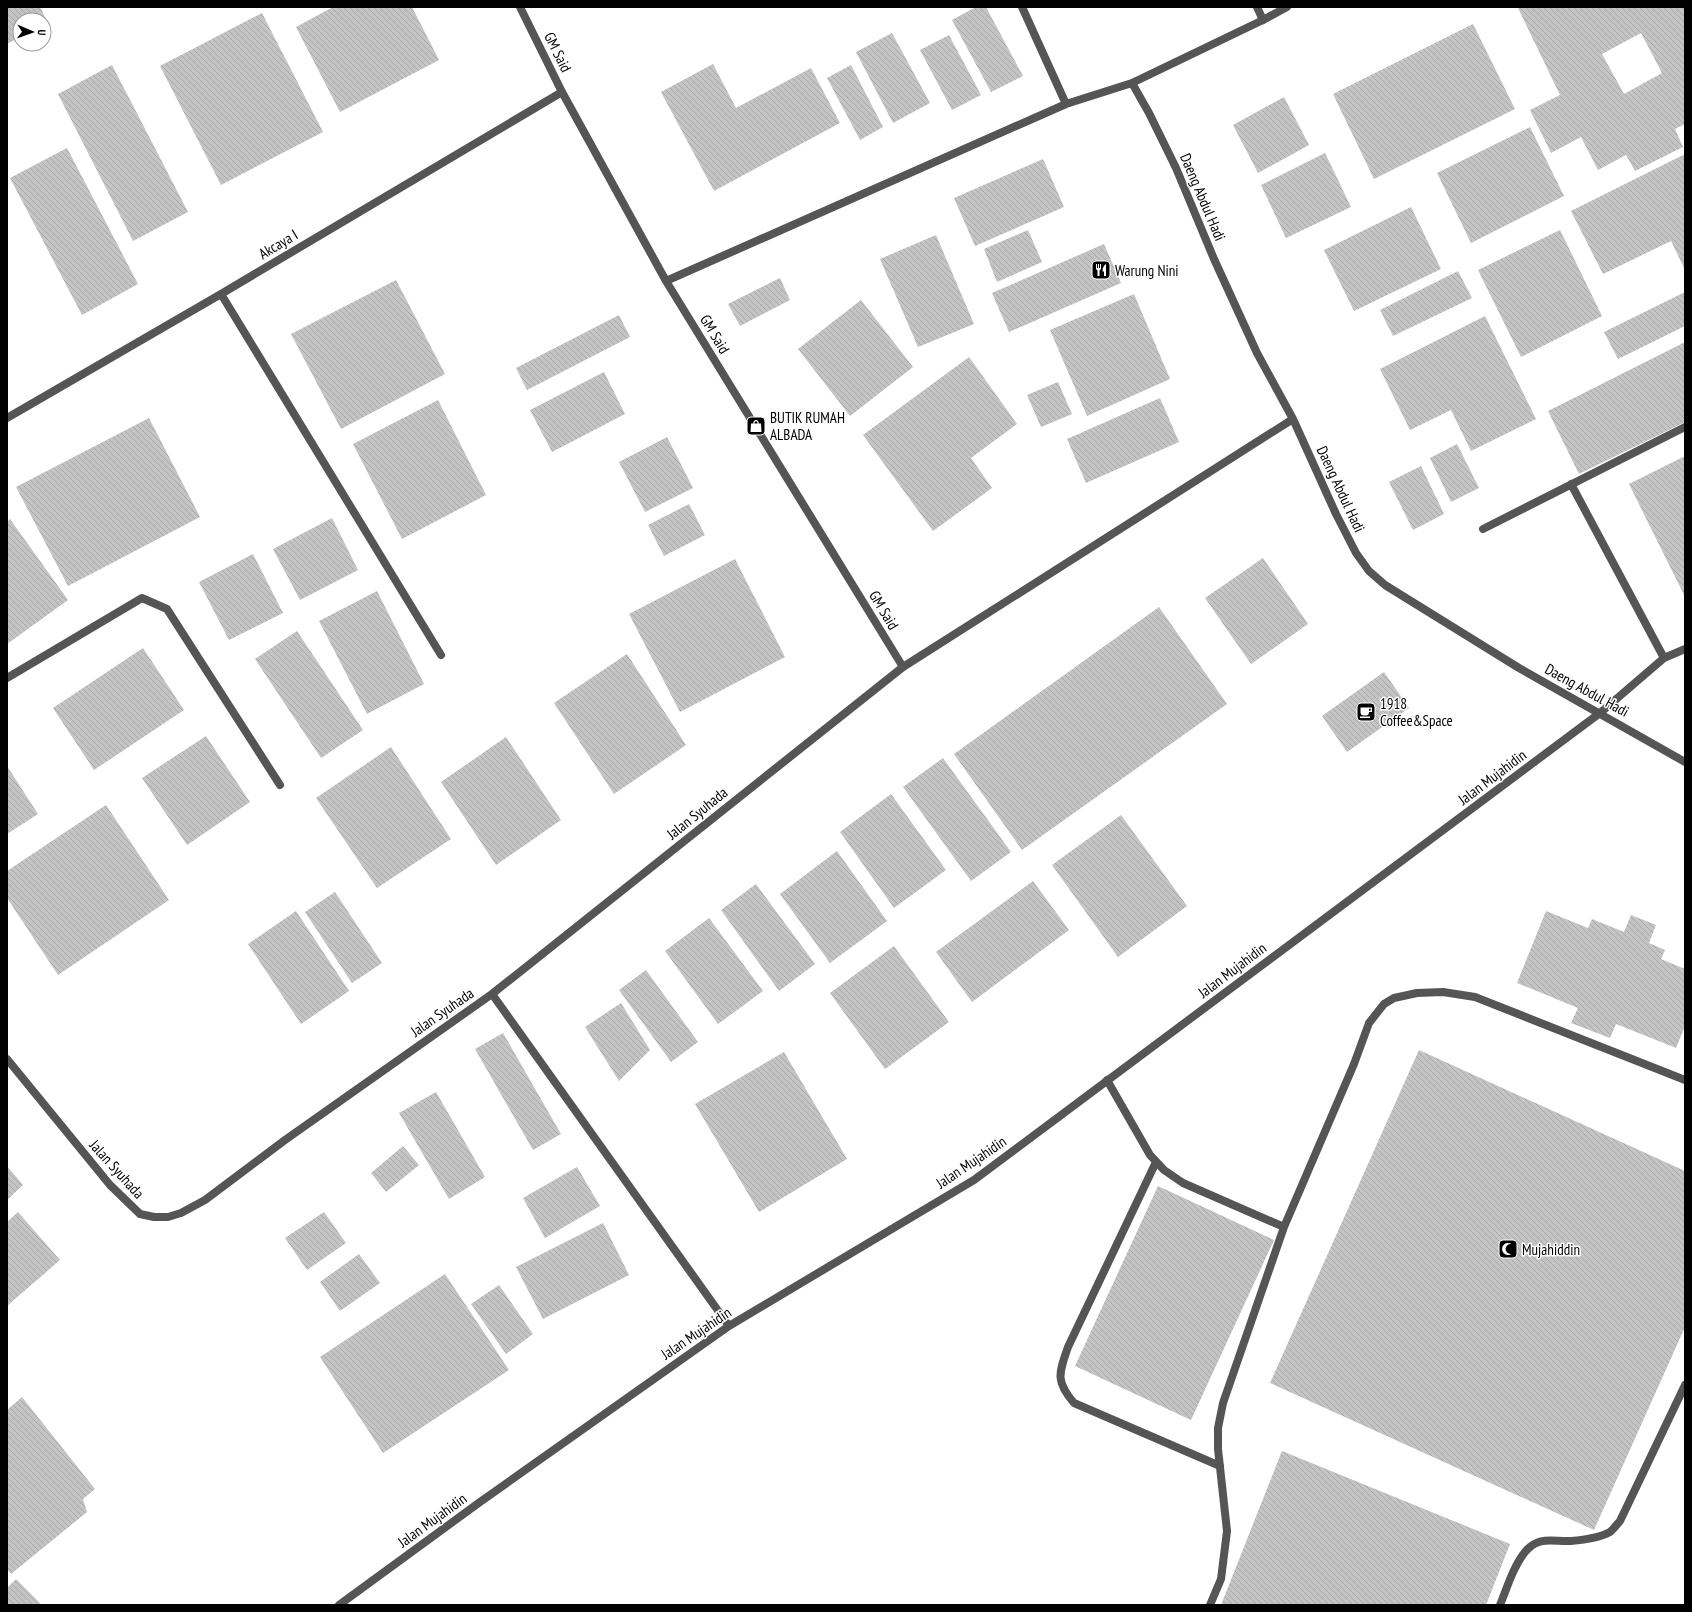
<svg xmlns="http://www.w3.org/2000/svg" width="1692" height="1612" viewBox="0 0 1692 1612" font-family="'PT Sans Narrow',sans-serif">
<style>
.building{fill:url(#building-back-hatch);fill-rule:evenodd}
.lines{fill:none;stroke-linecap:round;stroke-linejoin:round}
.service{stroke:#555;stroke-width:8}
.minor{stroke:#555;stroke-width:8}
.labels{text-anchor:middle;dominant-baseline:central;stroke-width:3;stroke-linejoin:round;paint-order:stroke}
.street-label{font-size:15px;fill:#000;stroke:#fff}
.poi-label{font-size:15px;fill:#000;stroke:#fff;text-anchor:start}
</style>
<defs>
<pattern id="building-back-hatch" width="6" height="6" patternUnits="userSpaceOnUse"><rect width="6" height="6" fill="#c4c4c4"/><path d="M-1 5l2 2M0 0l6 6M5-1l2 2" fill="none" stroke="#a7a7a7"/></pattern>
</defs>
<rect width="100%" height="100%" fill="#fff"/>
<!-- building -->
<path class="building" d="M7 7H40L47 21 44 23V20H20V37L7 44Z
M333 7H412L439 60 340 112 296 27Z
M976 7H986L1023 76 991 92 952 20Z
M1521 7H1685V124L1675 129 1683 147 1635 171 1626 155 1598 170 1581 137 1551 153 1530 110 1560 95 1518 8ZM1641 33 1662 73 1624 94 1602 54Z
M262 13 323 132 221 185 160 66Z
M1473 24 1515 109 1374 179 1333 94Z
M892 33 930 103 893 123 856 52Z
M949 35 981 95 952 110 920 50Z
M713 64 736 108 811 68 840 123 714 191 661 92Z
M112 65 188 212 133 241 58 94Z
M851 65 883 127 860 140 827 78Z
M1284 97 1309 145 1258 173 1233 125Z
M1530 127 1564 196 1471 243 1437 173Z
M67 148 138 284 82 315 10 178Z
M1325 153 1351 207 1286 238 1261 185Z
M1685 154V270L1671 241 1603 274 1571 211Z
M1043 159 1064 207 975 246 954 198Z
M1411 207 1441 269 1354 311 1324 250Z
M1028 230 1042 262 997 282 984 249Z
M1560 230 1602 316 1521 357 1478 270Z
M936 235 974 324 918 347 880 259Z
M1104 244 1121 283 1009 332 992 293Z
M1458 271 1472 298 1393 336 1380 310Z
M780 278 790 300 740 326 728 304Z
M396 280 445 374 341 429 291 334Z
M1685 292V326L1618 359 1604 332Z
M1134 294 1170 379 1087 416 1050 330Z
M861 300 913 367 850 416 798 349Z
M619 315 630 337 527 390 516 368Z
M1485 316 1536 419 1471 451 1451 410 1410 430 1380 369Z
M1685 342V422L1579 474 1548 411Z
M969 357 1017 424 971 458 992 488 933 531 863 435Z
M604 372 625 414 552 452 530 410Z
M1058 382 1072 414 1041 427 1027 395Z
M1160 398 1179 442 1086 483 1067 439Z
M438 400 486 495 402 539 353 444Z
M149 418 200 517 68 586 16 487Z
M667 437 693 488 645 512 619 462Z
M1457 444 1479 488 1451 502 1430 458Z
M1685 456V597L1629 484Z
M1421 466 1444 514 1413 530 1389 482Z
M689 504 705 535 664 556 648 525Z
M332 518 358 570 300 600 273 549Z
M10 519 68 600 7 644V522Z
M253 554 283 613 229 640 199 582Z
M1263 558 1308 624 1251 664 1205 598Z
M735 559 785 657 680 712 629 614Z
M377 591 424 684 367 714 319 621Z
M1159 607 1227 704 1022 850 954 754Z
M297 631 363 730 321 758 255 659Z
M143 648 184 710 94 770 53 708Z
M627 654 686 745 614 794 554 703Z
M1384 672 1409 708 1347 752 1322 716Z
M206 736 250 802 187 845 142 778Z
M506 737 561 820 496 865 441 782Z
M391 747 451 839 377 888 316 798Z
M943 758 1011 852 971 881 903 787Z
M7 766 38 814 7 834Z
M891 794 946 870 894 908 840 832Z
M106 805 169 900 58 975 7 898V871Z
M1121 815 1187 906 1118 957 1052 865Z
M837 851 887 921 830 963 780 894Z
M1033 881 1069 930 972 1002 936 952Z
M756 884 815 964 779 991 721 910Z
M335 892 382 963 352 983 305 912Z
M296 911 349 991 301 1024 248 944Z
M1546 911 1588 928 1592 919 1624 932 1631 915 1656 925 1649 943 1665 950 1661 959 1685 969V1026L1676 1048 1616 1024 1610 1038 1571 1023 1578 1008 1517 983Z
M709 918 763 991 718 1024 665 951Z
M894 946 949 1022 885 1069 830 993Z
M646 970 698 1042 671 1062 619 990Z
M621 1003 650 1050 619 1081 585 1027Z
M503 1033 561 1134 533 1150 475 1049Z
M1419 1050 1685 1171V1327L1594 1530 1270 1383Z
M784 1052 847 1159 759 1212 695 1104Z
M436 1092 485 1177 449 1199 399 1113Z
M403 1146 419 1165 386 1192 371 1173Z
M7 1166 23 1185 7 1200Z
M577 1167 600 1206 545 1238 523 1198Z
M1158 1186 1274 1240 1191 1420 1075 1366Z
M18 1212 60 1260 7 1306V1222Z
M324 1212 346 1243 307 1270 285 1238Z
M603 1223 629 1275 543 1319 516 1267Z
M359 1254 380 1283 340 1311 320 1282Z
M445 1274 509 1370 383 1453 320 1357Z
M499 1285 533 1334 506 1354 471 1304Z
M22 1397 95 1489 83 1499 87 1512 11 1574 7 1569V1410Z
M1282 1451 1510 1544 1486 1605H1221Z
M16 1579 42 1605H7V1588Z"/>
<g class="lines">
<!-- service -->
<path class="service" d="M1257 7 1263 20
M1571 484 1664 658
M1483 529 1685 427
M1600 713 1664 658 1685 649
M1107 1080 1150 1155 1164 1170 1183 1183 1284 1227
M1156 1162 1068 1347C1059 1373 1055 1381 1074 1403L1220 1466
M1210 1605 1221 1579 1227 1531 1218 1449V1428L1223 1403 1284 1227 1354 1064 1369 1023 1384 1004 1394 998 1417 993 1443 992 1475 997 1685 1080
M1500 1605C1507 1588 1513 1567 1525 1552 1539 1535 1553 1542 1571 1541 1583 1540 1599 1538 1610 1532 1614 1529 1617 1524 1620 1521L1685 1385"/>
<!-- minor -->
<path class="minor" d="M520 7 562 92 666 281 903 667
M1022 7 1066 104
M1132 83 1149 113 1176 168 1214 259 1257 353 1293 419 1336 514 1356 553 1369 571 1385 585 1519 668 1685 762
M666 281 1066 104 1132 83 1263 20 1287 7
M221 294 441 655
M7 418 221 294 562 92
M7 678 142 598 167 609 280 785
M492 994 729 1326
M7 1059 110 1185 140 1214 154 1217H168L181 1213 205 1200 285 1140 492 994 903 667 1293 419
M339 1605 480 1502 729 1326 974 1180 1600 713"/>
</g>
<!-- icons -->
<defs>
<g id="restaurant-square" transform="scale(1)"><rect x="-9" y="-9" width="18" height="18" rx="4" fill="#000" stroke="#fff"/><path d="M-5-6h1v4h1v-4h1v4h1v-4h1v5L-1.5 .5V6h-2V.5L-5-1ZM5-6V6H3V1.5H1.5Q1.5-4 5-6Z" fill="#fff"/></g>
<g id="shop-square" transform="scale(1)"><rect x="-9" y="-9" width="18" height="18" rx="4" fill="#000" stroke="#fff"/><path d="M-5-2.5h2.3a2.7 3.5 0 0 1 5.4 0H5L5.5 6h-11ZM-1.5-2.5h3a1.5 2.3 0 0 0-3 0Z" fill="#fff"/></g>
<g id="cafe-square" transform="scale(1)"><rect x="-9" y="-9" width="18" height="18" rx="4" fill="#000" stroke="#fff"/><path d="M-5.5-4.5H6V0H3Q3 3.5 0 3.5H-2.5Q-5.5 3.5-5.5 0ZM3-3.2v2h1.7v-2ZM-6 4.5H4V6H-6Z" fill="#fff"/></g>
<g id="mosque-square" transform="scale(1)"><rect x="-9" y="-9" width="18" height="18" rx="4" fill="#000" stroke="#fff"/><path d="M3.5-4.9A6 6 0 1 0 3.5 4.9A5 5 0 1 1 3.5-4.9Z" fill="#fff"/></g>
</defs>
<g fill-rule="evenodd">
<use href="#restaurant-square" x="1101" y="270"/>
<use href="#shop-square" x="756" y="426"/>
<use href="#cafe-square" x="1366" y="712"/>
<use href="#mosque-square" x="1508" y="1249"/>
</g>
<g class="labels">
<!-- street labels -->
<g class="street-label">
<text transform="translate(558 52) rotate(64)">GM Said</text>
<text transform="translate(1203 197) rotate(67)">Daeng Abdul Hadi</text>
<text transform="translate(278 244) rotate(-31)">Akcaya I</text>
<text transform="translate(715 334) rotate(59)">GM Said</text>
<text transform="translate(1341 489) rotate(65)">Daeng Abdul Hadi</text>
<text transform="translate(884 610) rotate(59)">GM Said</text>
<text transform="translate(1587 690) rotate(29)">Daeng Abdul Hadi</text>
<text transform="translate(1492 777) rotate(-37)">Jalan Mujahidin</text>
<text transform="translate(697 813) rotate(-39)">Jalan Syuhada</text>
<text transform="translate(1232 970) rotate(-37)">Jalan Mujahidin</text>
<text transform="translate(442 1012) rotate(-35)">Jalan Syuhada</text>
<text transform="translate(971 1162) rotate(-34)">Jalan Mujahidin</text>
<text transform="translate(117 1169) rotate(48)">Jalan Syuhada</text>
<text transform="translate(696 1333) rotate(-34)">Jalan Mujahidin</text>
<text transform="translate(432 1520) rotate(-36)">Jalan Mujahidin</text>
</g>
<!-- poi labels -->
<g class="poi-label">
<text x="1115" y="270">Warung Nini</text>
<text x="770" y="417">BUTIK RUMAH<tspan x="770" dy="17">ALBADA</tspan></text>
<text x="1380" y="703">1918<tspan x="1380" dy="17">Coffee&amp;Space</tspan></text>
<text x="1522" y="1249">Mujahiddin</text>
</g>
</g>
<!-- border -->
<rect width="1692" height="1612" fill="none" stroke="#000000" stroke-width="16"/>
<!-- north arrow -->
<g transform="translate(32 32) rotate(92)"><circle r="19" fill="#ffffff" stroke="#999999"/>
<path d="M0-3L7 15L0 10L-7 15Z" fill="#000000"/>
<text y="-6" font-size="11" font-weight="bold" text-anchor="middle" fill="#000000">U</text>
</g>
</svg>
